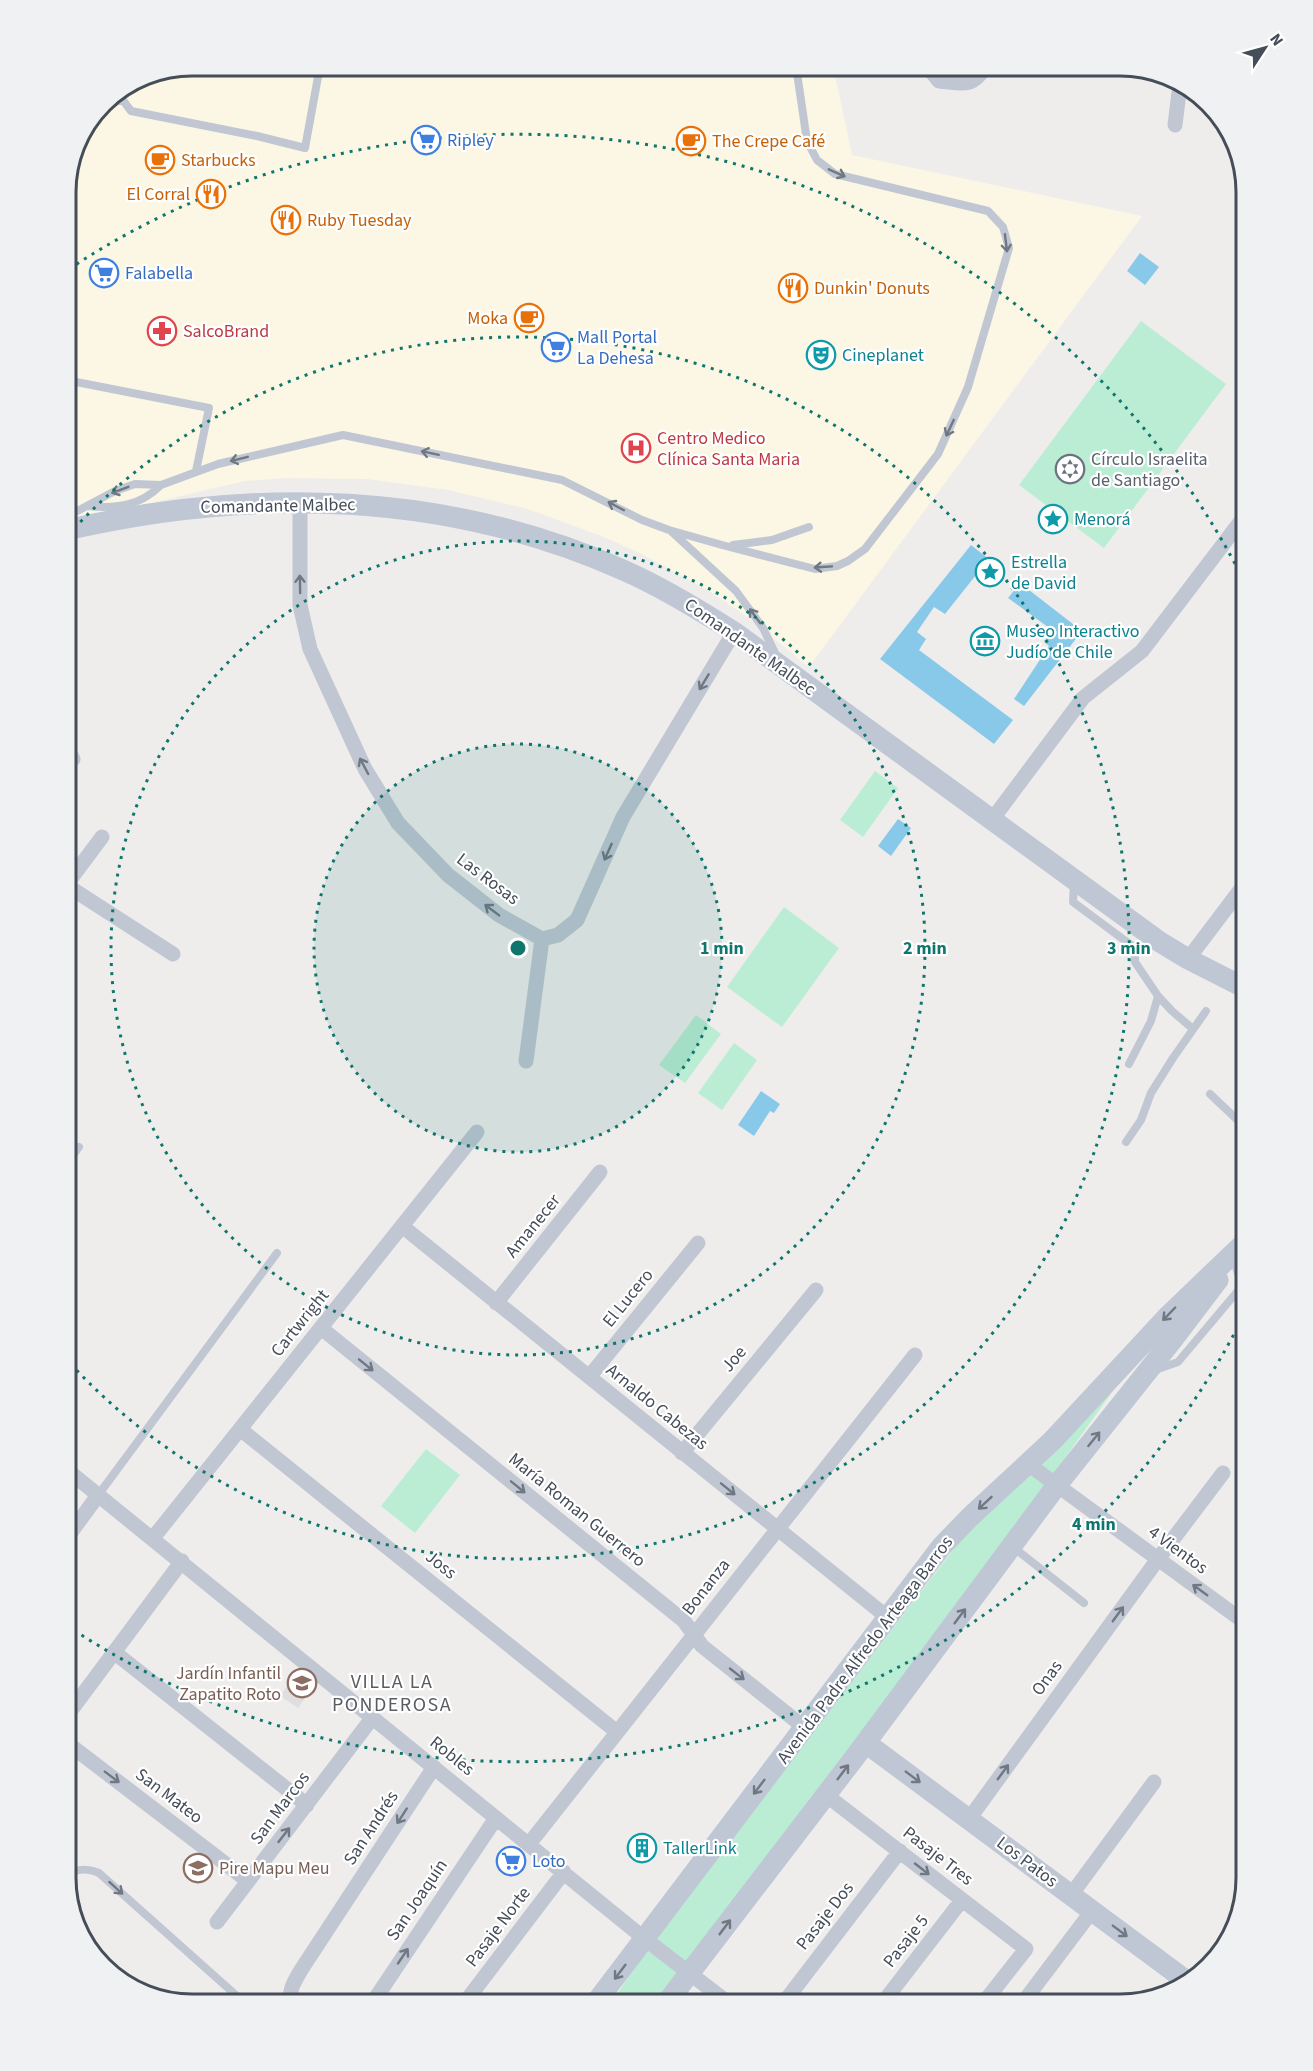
<svg xmlns="http://www.w3.org/2000/svg" width="1313" height="2071" viewBox="0 0 1313 2071" font-family="'Source Sans 3',sans-serif">
<style>
.commercial{fill:#fbf7e4}
.education{fill:#e0dede}
.green{fill:#baedd4}
.water{fill:#88c9e9}
.lines{fill:none;stroke-linecap:round;stroke-linejoin:round}
.lane{stroke:#c0c7d2;stroke-width:8}
.street{stroke:#c0c7d2;stroke-width:15}
.secondary{stroke:#bfc7d5;stroke-width:21}
.oneway{stroke:#707883}
.oneway2{stroke:#707884}
.ring{fill:none;stroke:#0f766e;stroke-width:3;stroke-dasharray:3 6}
.labels{text-anchor:middle;dominant-baseline:central;stroke-width:4.5;stroke-linejoin:round;paint-order:stroke}
.shop-label{font-size:18px;fill:#366cbe;stroke:#fff;text-anchor:start}
.food-label{font-size:18px;fill:#c56008;stroke:#fff;text-anchor:start}
.health-label{font-size:18px;fill:#be3a42;stroke:#fff;text-anchor:start}
.culture-label{font-size:18px;fill:#0d838f;stroke:#fff;text-anchor:start}
.worship-label{font-size:18px;fill:#5b616d;stroke:#fff;text-anchor:start}
.street-label{font-size:18px;fill:#454d59;stroke:#fff}
.education-label{font-size:18px;fill:#785e54;stroke:#fff;text-anchor:end}
.neighbourhood-label{font-size:20px;letter-spacing:1.5px;fill:#595c61;stroke:#fff}
.rim{fill:none;stroke:#454d59;stroke-width:3}
.centre{fill:#0f766e;stroke:#fff;stroke-width:3}
.ring-label{font-size:18px;text-anchor:middle;font-weight:bold;fill:#0f766e;stroke:#fff;stroke-width:4.5;stroke-linejoin:round;paint-order:stroke}
</style>
<rect width="100%" height="100%" fill="#efedec"/>
<!-- commercial -->
<path class="commercial" d="M193 66H833L852 155 1142 216 809 667 746 616 712 593 642 554 604 537 528 509 448 490 367 479 286 478 245 481 116 511 66 521V185L76 144 103 103 144 76Z"/>
<!-- education -->
<path class="education" d="M301 1666 319 1678 298 1708 280 1696Z"/>
<!-- green -->
<path class="green" d="M1141 321 1226 384 1104 548 1019 485Z
M875 771 898 788 863 837 840 820Z
M784 907 839 948 782 1027 727 987Z
M696 1015 721 1034 685 1083 659 1065Z
M734 1043 757 1060 722 1110 698 1093Z
M1127 1371 998 1552 654 2005H610L639 1961 978 1517Z
M426 1449 460 1475 415 1533 381 1506Z"/>
<!-- water -->
<path class="water" d="M1140 253 1159 267 1145 285 1127 271Z
M971 545 999 567 987 582 976 575 945 614 934 607 917 632 926 639 919 650 1013 720 994 744 880 659Z
M1020 583 1082 631 1024 706 1014 699 1049 646 1044 642 1052 630 1008 598Z
M898 819 911 828 891 856 878 846Z
M761 1091 780 1104 774 1113 770 1111 754 1136 738 1125Z"/>
<g class="lines">
<!-- lane -->
<path class="lane" d="M457 66 490 72 497 66
M131 84 125 91 122 99 131 111 257 136 305 148 320 66
M99 109 122 99
M66 380 209 408 196 471
M88 506C117 509 140 506 161 485
M66 517 115 491 135 484 161 485 218 464 343 435 562 480 642 520 669 530 722 545 815 569 837 566 848 561 865 549 938 454 968 387 1009 248 1003 227 988 211 835 174 817 160 807 141 796 66
M671 531 736 591 763 628 776 655
M733 545 772 540 809 527
M1074 883 1073 902 1135 948
M1156 943 1135 948V962L1158 996 1172 1011 1193 1029
M1129 1064 1151 1021 1158 996
M1210 1094 1247 1129
M1126 1142 1141 1120 1151 1093 1173 1058 1206 1011
M66 1165 79 1147
M1155 1370 1178 1362 1242 1286 1233 1258
M99 1494 277 1253
M1013 1547 1084 1603
M66 1876C77 1868 87 1868 99 1873L247 2005"/>
<!-- street -->
<path class="street" d="M927 66 939 81C962 83 972 89 986 66
M1175 125 1180 84
M300 503V605L310 649 365 769 398 823 448 875 499 915 542 939 558 935 577 920 623 817 734 632
M66 747 73 759
M991 821 1083 698 1142 651 1247 513
M66 885 173 954
M66 885 102 837
M1188 959 1247 881
M526 1061 542 939
M402 1226 887 1617
M496 1303 600 1172
M321 1328 684 1621 702 1646 805 1728
M589 1377 698 1243
M240 1429 617 1732
M682 1453 816 1290
M1028 1464 1247 1624
M66 1469 645 1939 731 2005
M153 1538 477 1132
M66 1539 99 1494
M114 1652 307 1805
M66 1717 182 1561
M66 1742 248 1881
M826 1795 1026 1949 982 2005
M969 1819 1158 1559 1223 1473
M529 1844 915 1355
M1071 1895 1154 1782
M217 1922 373 1717
M291 2005C288 1991 294 1982 301 1970L434 1767
M371 2005 496 1818
M463 2005 564 1872
M782 2005 900 1851
M881 2005 962 1900
M1021 2005 1092 1911"/>
<!-- secondary -->
<path class="secondary" d="M66 530C254 487 446 491 623 570 662 587 698 609 734 632L1160 942 1188 959 1247 989
M866 1743 1188 1982
M594 2005 941 1547 970 1517 1052 1441 1169 1315 1242 1245
M665 2005 855 1757 1057 1485 1174 1338 1218 1280"/>
</g>
<!-- one-way arrows -->
<defs><path id="oneway-shaft" d="M-6 0H5M1.5-3L5.5 0L1.5 3" fill="none" stroke-width="1.6" stroke-linecap="round" stroke-linejoin="round" transform="scale(1.5)"/></defs>
<g class="oneway">
<use href="#oneway-shaft" transform="translate(837 173) rotate(24)"/>
<use href="#oneway-shaft" transform="translate(1006 243) rotate(83)"/>
<use href="#oneway-shaft" transform="translate(950 428) rotate(115)"/>
<use href="#oneway-shaft" transform="translate(430 453) rotate(-168)"/>
<use href="#oneway-shaft" transform="translate(239 459) rotate(166)"/>
<use href="#oneway-shaft" transform="translate(120 490) rotate(159)"/>
<use href="#oneway-shaft" transform="translate(616 506) rotate(-152)"/>
<use href="#oneway-shaft" transform="translate(823 567) rotate(176)"/>
<use href="#oneway-shaft" transform="translate(300 584) rotate(-91)"/>
<use href="#oneway-shaft" transform="translate(755 616) rotate(-126)"/>
<use href="#oneway-shaft" transform="translate(704 682) rotate(121)"/>
<use href="#oneway-shaft" transform="translate(364 766) rotate(-118)"/>
<use href="#oneway-shaft" transform="translate(608 852) rotate(114)"/>
<use href="#oneway-shaft" transform="translate(492 910) rotate(-143)"/>
<use href="#oneway-shaft" transform="translate(366 1365) rotate(39)"/>
<use href="#oneway-shaft" transform="translate(518 1487) rotate(39)"/>
<use href="#oneway-shaft" transform="translate(728 1489) rotate(39)"/>
<use href="#oneway-shaft" transform="translate(1200 1590) rotate(-144)"/>
<use href="#oneway-shaft" transform="translate(1118 1614) rotate(-54)"/>
<use href="#oneway-shaft" transform="translate(737 1674) rotate(38)"/>
<use href="#oneway-shaft" transform="translate(1003 1772) rotate(-54)"/>
<use href="#oneway-shaft" transform="translate(112 1777) rotate(37)"/>
<use href="#oneway-shaft" transform="translate(402 1816) rotate(123)"/>
<use href="#oneway-shaft" transform="translate(284 1835) rotate(-52)"/>
<use href="#oneway-shaft" transform="translate(922 1869) rotate(38)"/>
<use href="#oneway-shaft" transform="translate(116 1888) rotate(42)"/>
<use href="#oneway-shaft" transform="translate(403 1956) rotate(-56)"/>
</g>
<g class="oneway2">
<use href="#oneway-shaft" transform="translate(1169 1314) rotate(134)"/>
<use href="#oneway-shaft" transform="translate(1094 1439) rotate(-51)"/>
<use href="#oneway-shaft" transform="translate(985 1503) rotate(137)"/>
<use href="#oneway-shaft" transform="translate(960 1616) rotate(-53)"/>
<use href="#oneway-shaft" transform="translate(843 1772) rotate(-53)"/>
<use href="#oneway-shaft" transform="translate(913 1777) rotate(37)"/>
<use href="#oneway-shaft" transform="translate(759 1787) rotate(127)"/>
<use href="#oneway-shaft" transform="translate(725 1927) rotate(-53)"/>
<use href="#oneway-shaft" transform="translate(1120 1931) rotate(37)"/>
<use href="#oneway-shaft" transform="translate(620 1972) rotate(127)"/>
</g>
<!-- distance rings -->
<circle cx="518" cy="948" r="204" fill="#0f766e" fill-opacity=".12"/>
<g class="ring">
<circle cx="518" cy="948" r="204"/>
<circle cx="518" cy="948" r="407"/>
<path d="M68 535A611 611 0 1 1 68 1361"/>
<path d="M1246 1311A814 814 0 0 1 69 1627M69 269A814 814 0 0 1 1246 585"/>
</g>
<!-- icons -->
<defs>
<g id="supermarket-ring" transform="scale(1.5)"><circle r="9.5" fill="#fff" stroke="#3f7fe0" stroke-width="1.5"/><path d="M-6-5.5h2.5l.6 2H6L4.5 2H-2.5L-4.4-4H-6ZM-1.5 3.2a1.3 1.3 0 1 0 .1 0ZM3 3.2a1.3 1.3 0 1 0 .1 0Z" fill="#3f7fe0"/></g>
<g id="cafe-ring" transform="scale(1.5)"><circle r="9.5" fill="#fff" stroke="#e8710a" stroke-width="1.5"/><path d="M-5.5-4.5H6V0H3Q3 3.5 0 3.5H-2.5Q-5.5 3.5-5.5 0ZM3-3.2v2h1.7v-2ZM-6 4.5H4V6H-6Z" fill="#e8710a"/></g>
<g id="restaurant-ring" transform="scale(1.5)"><circle r="9.5" fill="#fff" stroke="#e8710a" stroke-width="1.5"/><path d="M-5-6h1v4h1v-4h1v4h1v-4h1v5L-1.5 .5V6h-2V.5L-5-1ZM5-6V6H3V1.5H1.5Q1.5-4 5-6Z" fill="#e8710a"/></g>
<g id="pharmacy-ring" transform="scale(1.5)"><circle r="9.5" fill="#fff" stroke="#e0444e" stroke-width="1.5"/><path d="M-2-6h4v4h4v4h-4v4h-4v-4h-4v-4h4Z" fill="#e0444e"/></g>
<g id="theatre-ring" transform="scale(1.5)"><circle r="9.5" fill="#fff" stroke="#0f9aa8" stroke-width="1.5"/><path d="M-5-5.5Q0-4 5-5.5V0Q5 5 0 6Q-5 5-5 0ZM-3.3-2.5H-1v1.5H-3.3ZM1-2.5H3.3v1.5H1ZM-2.8 1Q0 5.5 2.8 1Z" fill="#0f9aa8"/></g>
<g id="hospital-ring" transform="scale(1.5)"><circle r="9.5" fill="#fff" stroke="#e0444e" stroke-width="1.5"/><path d="M-5-5h3v3.5h4V-5h3V5h-3V1.5h-4V5h-3Z" fill="#e0444e"/></g>
<g id="synagogue-ring" transform="scale(1.5)"><circle r="9.5" fill="#fff" stroke="#6b7280" stroke-width="1.5"/><path d="M0-6.5L5.6 3.2H-5.6ZM0 6.5L5.6-3.2H-5.6Z" fill="#6b7280"/></g>
<g id="sight-ring" transform="scale(1.5)"><circle r="9.5" fill="#fff" stroke="#0f9aa8" stroke-width="1.5"/><path d="M0-6L1.8-2.2L6-1.7L2.9 1.2L3.7 5.4L0 3.3L-3.7 5.4L-2.9 1.2L-6-1.7L-1.8-2.2Z" fill="#0f9aa8"/></g>
<g id="museum-ring" transform="scale(1.5)"><circle r="9.5" fill="#fff" stroke="#0f9aa8" stroke-width="1.5"/><path d="M0-6L6-3V-2H-6V-3ZM-5-1h2V3h-2ZM-1-1h2V3h-2ZM3-1h2V3H3ZM-6 4H6V6H-6Z" fill="#0f9aa8"/></g>
<g id="school-ring" transform="scale(1.5)"><circle r="9.5" fill="#fff" stroke="#8d6e63" stroke-width="1.5"/><path d="M0-5L7-2L0 1L-7-2ZM-4 1L0 2.5L4 1V4Q0 6-4 4Z" fill="#8d6e63"/></g>
<g id="building-ring" transform="scale(1.5)"><circle r="9.5" fill="#fff" stroke="#0f9aa8" stroke-width="1.5"/><path d="M-4-6H4V6H1V3H-1V6H-4ZM-2.5-4.3h1.7v1.8h-1.7ZM.8-4.3h1.7v1.8H.8ZM-2.5-1h1.7V.8h-1.7ZM.8-1h1.7V.8H.8Z" fill="#0f9aa8"/></g>
</defs>
<g fill-rule="evenodd">
<use href="#supermarket-ring" x="426" y="140"/>
<use href="#cafe-ring" x="691" y="141"/>
<use href="#cafe-ring" x="160" y="160"/>
<use href="#restaurant-ring" x="211" y="194"/>
<use href="#restaurant-ring" x="286" y="220"/>
<use href="#supermarket-ring" x="104" y="273"/>
<use href="#restaurant-ring" x="793" y="288"/>
<use href="#cafe-ring" x="529" y="318"/>
<use href="#pharmacy-ring" x="162" y="331"/>
<use href="#supermarket-ring" x="556" y="347"/>
<use href="#theatre-ring" x="821" y="355"/>
<use href="#hospital-ring" x="636" y="448"/>
<use href="#synagogue-ring" x="1070" y="469"/>
<use href="#sight-ring" x="1053" y="519"/>
<use href="#sight-ring" x="990" y="572"/>
<use href="#museum-ring" x="985" y="641"/>
<use href="#school-ring" x="302" y="1683"/>
<use href="#building-ring" x="642" y="1848"/>
<use href="#supermarket-ring" x="511" y="1861"/>
<use href="#school-ring" x="198" y="1868"/>
</g>
<g class="labels">
<!-- shop labels -->
<g class="shop-label">
<text x="447" y="140">Ripley</text>
<text x="125" y="273">Falabella</text>
<text x="577" y="337">Mall Portal<tspan x="577" dy="21">La Dehesa</tspan></text>
<text x="532" y="1861">Loto</text>
</g>
<!-- food labels -->
<g class="food-label">
<text x="712" y="141">The Crepe Café</text>
<text x="181" y="160">Starbucks</text>
<text x="190" y="194" text-anchor="end">El Corral</text>
<text x="307" y="220">Ruby Tuesday</text>
<text x="814" y="288">Dunkin' Donuts</text>
<text x="508" y="318" text-anchor="end">Moka</text>
</g>
<!-- health labels -->
<g class="health-label">
<text x="183" y="331">SalcoBrand</text>
<text x="657" y="438">Centro Medico<tspan x="657" dy="21">Clínica Santa Maria</tspan></text>
</g>
<!-- culture labels -->
<g class="culture-label">
<text x="842" y="355">Cineplanet</text>
<text x="1074" y="519">Menorá</text>
<text x="1011" y="562">Estrella<tspan x="1011" dy="21">de David</tspan></text>
<text x="1006" y="631">Museo Interactivo<tspan x="1006" dy="21">Judío de Chile</tspan></text>
<text x="663" y="1848">TallerLink</text>
</g>
<!-- worship labels -->
<g class="worship-label">
<text x="1091" y="459">Círculo Israelita<tspan x="1091" dy="21">de Santiago</tspan></text>
</g>
<!-- street labels -->
<g class="street-label">
<text transform="translate(278 506) rotate(-1)">Comandante Malbec</text>
<text transform="translate(750 647) rotate(35)">Comandante Malbec</text>
<text transform="translate(488 879) rotate(37)">Las Rosas</text>
<text transform="translate(533 1226) rotate(-51)">Amanecer</text>
<text transform="translate(628 1298) rotate(-51)">El Lucero</text>
<text transform="translate(300 1323) rotate(-51)">Cartwright</text>
<text transform="translate(734 1359) rotate(-50)">Joe</text>
<text transform="translate(657 1407) rotate(39)">Arnaldo Cabezas</text>
<text transform="translate(577 1510) rotate(39)">María Roman Guerrero</text>
<text transform="translate(1178 1550) rotate(36)">4 Vientos</text>
<text transform="translate(441 1565) rotate(39)">Joss</text>
<text transform="translate(706 1587) rotate(-52)">Bonanza</text>
<text transform="translate(865 1650) rotate(-53)">Avenida Padre Alfredo Arteaga Barros</text>
<text transform="translate(1047 1678) rotate(-54)">Onas</text>
<text transform="translate(452 1756) rotate(39)">Robles</text>
<text transform="translate(169 1796) rotate(37)">San Mateo</text>
<text transform="translate(280 1808) rotate(-53)">San Marcos</text>
<text transform="translate(371 1828) rotate(-57)">San Andrés</text>
<text transform="translate(938 1856) rotate(38)">Pasaje Tres</text>
<text transform="translate(1027 1862) rotate(37)">Los Patos</text>
<text transform="translate(417 1900) rotate(-56)">San Joaquín</text>
<text transform="translate(825 1916) rotate(-52)">Pasaje Dos</text>
<text transform="translate(498 1927) rotate(-53)">Pasaje Norte</text>
<text transform="translate(906 1941) rotate(-52)">Pasaje 5</text>
</g>
<!-- education labels -->
<g class="education-label">
<text x="281" y="1673">Jardín Infantil<tspan x="281" dy="21">Zapatito Roto</tspan></text>
<text x="219" y="1868" text-anchor="start">Pire Mapu Meu</text>
</g>
<!-- neighbourhood labels -->
<g class="neighbourhood-label">
<text x="392" y="1682">VILLA LA<tspan x="392" dy="23">PONDEROSA</tspan></text>
</g>
</g>
<!-- crop -->
<path d="M0 0H1313V2071H0ZM192 76H1120A116 116 0 0 1 1236 192V1878A116 116 0 0 1 1120 1994H192A116 116 0 0 1 76 1878V192A116 116 0 0 1 192 76Z" fill="#f0f1f2" fill-rule="evenodd"/>
<path class="rim" d="M192 76H1120A116 116 0 0 1 1236 192V1878A116 116 0 0 1 1120 1994H192A116 116 0 0 1 76 1878V192A116 116 0 0 1 192 76Z"/>
<circle cx="518" cy="948" r="9" class="centre"/>
<g class="ring-label">
<text x="722" y="954">1 min</text>
<text x="925" y="954">2 min</text>
<text x="1129" y="954">3 min</text>
<text x="1094" y="1530">4 min</text>
</g>
<!-- north arrow -->
<g transform="translate(1265 48) rotate(54)" stroke="#ffffff" stroke-width="4.5" paint-order="stroke">
<path d="M0-4.5L10 22L0 15L-10 22Z" fill="#454d59"/>
<text y="-9" font-size="16" font-weight="bold" text-anchor="middle" fill="#454d59">N</text>
</g>
</svg>
